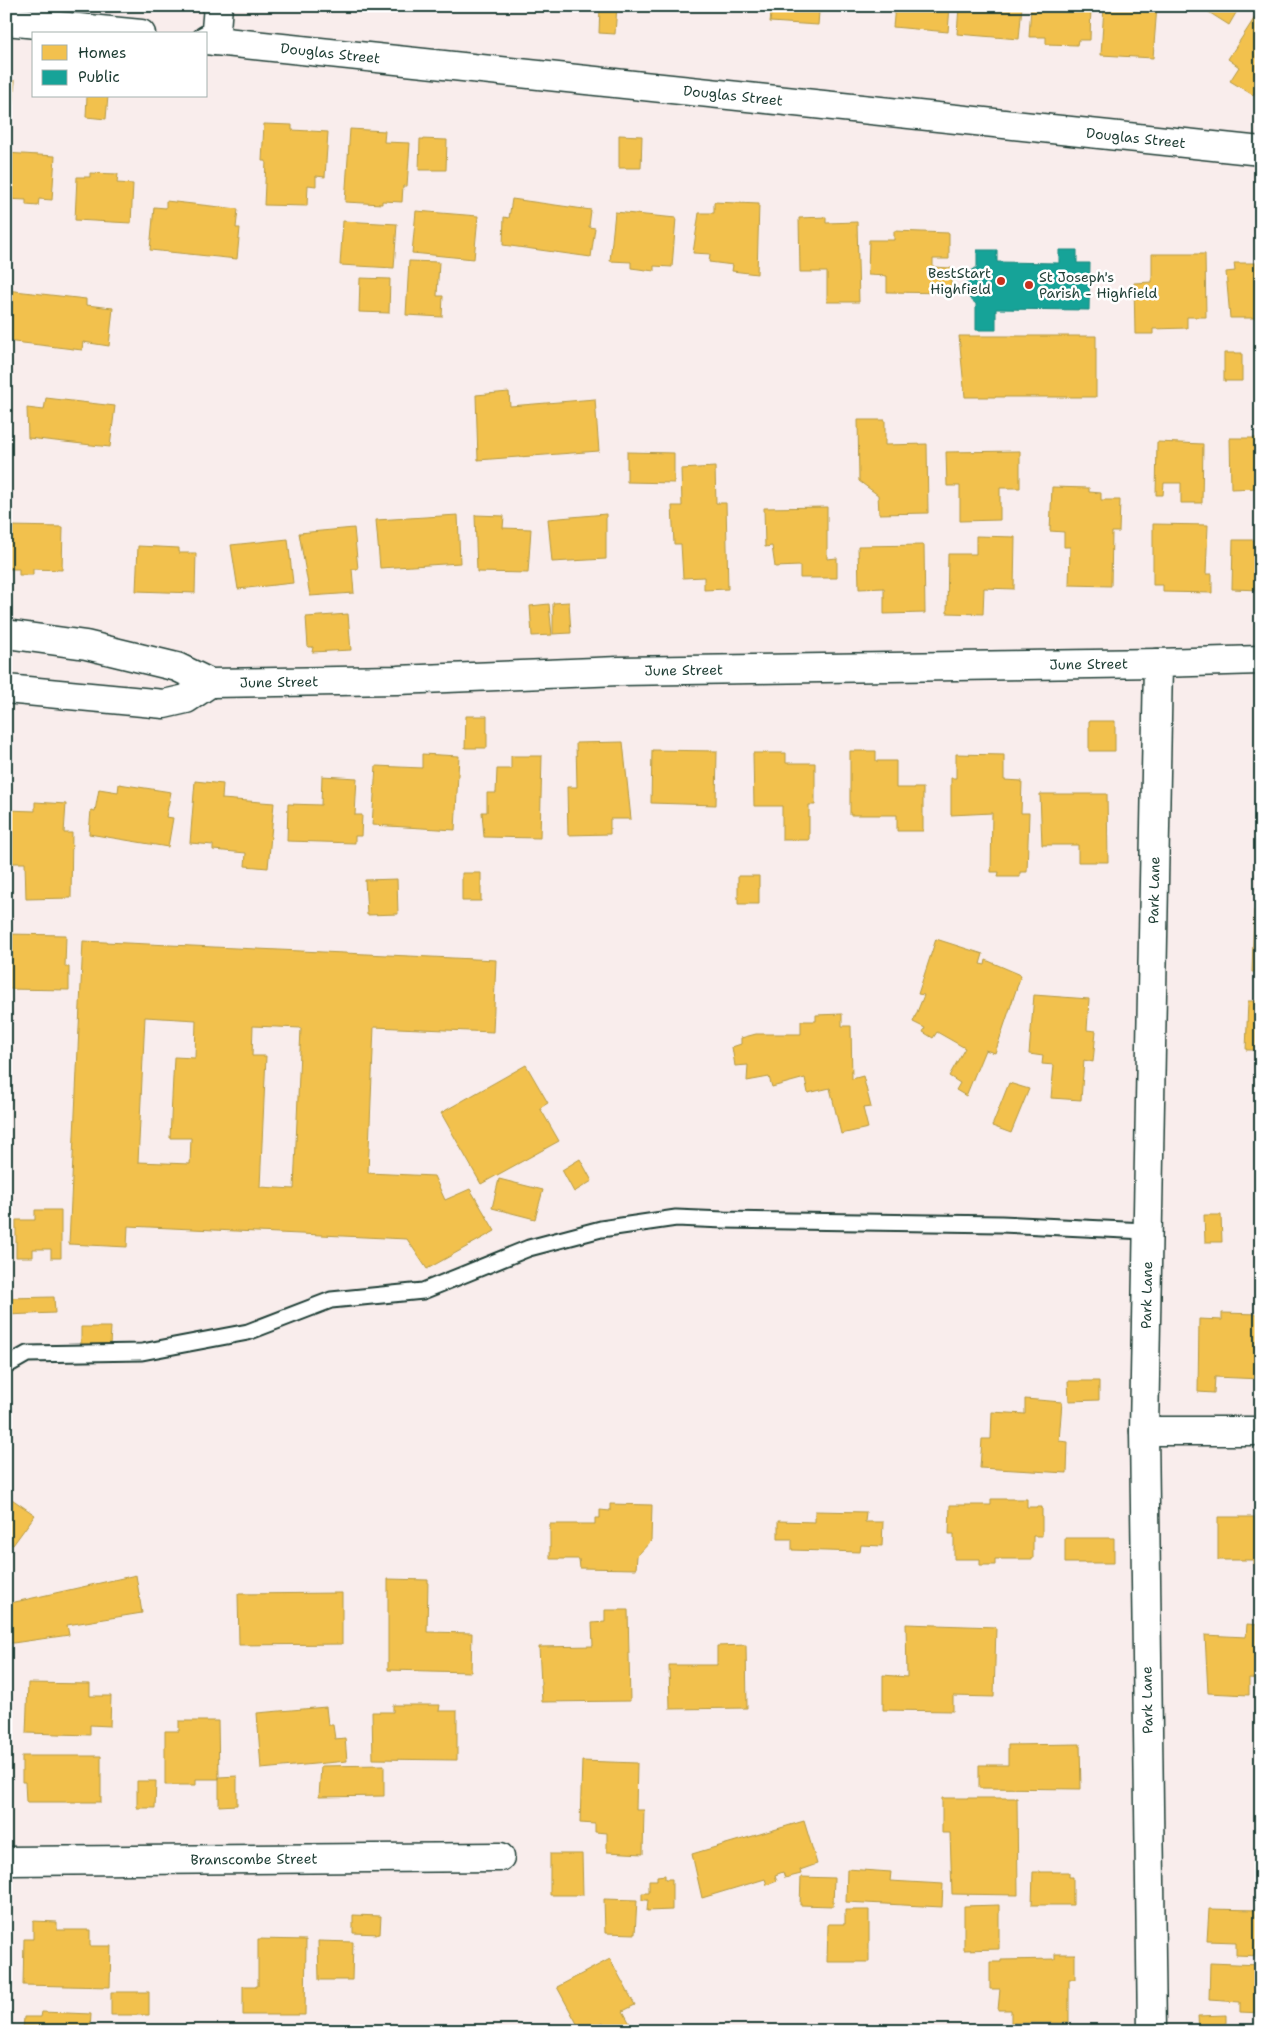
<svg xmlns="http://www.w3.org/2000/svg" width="1267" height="2037" viewBox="0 0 1267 2037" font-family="'Shantell Sans',sans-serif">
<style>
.homes{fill:#f2c14e;stroke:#b39946;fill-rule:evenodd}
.public{fill:#17a398;stroke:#19847a}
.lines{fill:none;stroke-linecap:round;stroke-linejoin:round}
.service-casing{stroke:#1f3d34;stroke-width:19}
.minor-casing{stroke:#1f3d34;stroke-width:31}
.service{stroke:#fff;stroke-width:15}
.minor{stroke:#fff;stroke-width:28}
.poi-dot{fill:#c8321e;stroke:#fff;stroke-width:2}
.labels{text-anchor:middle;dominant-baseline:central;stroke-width:5;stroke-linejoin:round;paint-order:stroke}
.street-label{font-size:14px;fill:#1f3d34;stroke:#fff}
.poi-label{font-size:14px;fill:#1f3d34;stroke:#fff;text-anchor:end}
</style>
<rect width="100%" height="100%" fill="#f9edec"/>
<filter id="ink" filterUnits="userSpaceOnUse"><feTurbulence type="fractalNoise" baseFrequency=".02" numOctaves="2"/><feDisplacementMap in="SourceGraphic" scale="10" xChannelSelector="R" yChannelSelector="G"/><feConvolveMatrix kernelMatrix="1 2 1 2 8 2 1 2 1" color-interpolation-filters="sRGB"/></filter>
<g filter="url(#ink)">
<!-- homes -->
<path class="homes" d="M600 6H617L615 34 599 33Z
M676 6H709V10H676Z
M772 6H823L822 12H819L818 25 770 22Z
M895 6H950L948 32 893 27Z
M959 6H1022L1019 39 957 34Z
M1031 6H1091L1090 40H1078L1077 45 1046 44V37H1029Z
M1104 6H1157L1153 58 1101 55Z
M1199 6H1240L1229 25Z
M1261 8V84L1253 95 1230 81 1239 67 1228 59Z
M6 80 15 81 12 111 6 110Z
M87 96H108L106 119 86 117Z
M264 124 292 125V130L328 132 325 177 316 176V186L308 185 307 206 264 205 266 161H262Z
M350 129 385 131 384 142 410 143 407 186H403L402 202 382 201V204L345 202Z
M619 135 642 136 641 168H619Z
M420 139 447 140 446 170H419Z
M6 153 55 156 52 200 39 199 38 206 26 205V200L6 199Z
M90 173 118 174 117 183 133 184 131 223 75 220 77 177H90Z
M512 199 591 210 589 227 595 228 591 257 503 245 504 217 509 218Z
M166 201 238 209 236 228H240L237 259 150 250 154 207 166 208Z
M714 202 759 204 757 274 732 271 733 265 709 262 710 254 693 253 699 213H714Z
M416 211 478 216 474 259 412 253Z
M615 212 676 218 672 267 654 266V271L631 268V262L610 261Z
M826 217V223L857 222 859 302H827V272H800L799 218Z
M343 221 397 224 394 268 340 265Z
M894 231 949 233V259H933V267L951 268V293L887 292V276L868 275 869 240H894Z
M1152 254H1205L1206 317H1187V328L1153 329V334H1135L1134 283 1152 282Z
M409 261 439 262 437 296H443L442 317 406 315Z
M1234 263H1261V343H1257L1256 318H1230L1226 272 1235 271Z
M360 278 390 279 389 313 359 312Z
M6 290 86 299V305L113 308 109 346 83 342 82 350 6 341Z
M959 336H1096V397H965Z
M1224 353H1242V381H1224Z
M509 392 510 406 595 399 599 451 478 460 476 395Z
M46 398 115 406 110 447 28 438 27 408 44 410Z
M858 420H885V445L927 444 928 513 879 514 878 495 859 481Z
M1230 438H1261V488L1231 489Z
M1157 442 1203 444 1202 503H1181V483H1164L1163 495H1156Z
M1020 451V488H1000V520L960 521V486H947L946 452Z
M627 452 674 453V483L627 482Z
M715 467 716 503H726L728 589 704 590V577L683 578 681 544H674L672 506H682L681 469Z
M1052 487 1089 488V492L1101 493V500H1120L1119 532H1112L1111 586 1069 585 1070 547H1064V532L1050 531Z
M827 507V559L837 558V578H800V566L775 567 772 546 765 547 764 508Z
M606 514V559L552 562 548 519Z
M458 515 460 563 380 568 376 520Z
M475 515 504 516 503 528 531 529 528 573 477 572Z
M1153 524 1208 525 1206 574H1212V593L1163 592V585H1153Z
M8 526 63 527 62 570 33 569V575H19V569H9Z
M354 528 358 569H352L354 593 310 596 299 533Z
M976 536 1015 537 1014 589 984 588 983 614 947 613 948 554H976Z
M288 539 293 583 238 589 231 545Z
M1233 540H1261V590L1232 589Z
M924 545 925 613 884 614V588L859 589 858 546Z
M138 546 179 548V553H196L195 593 136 591Z
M569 602 571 633 553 634V603Z
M549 604 552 635 532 636 530 606Z
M348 614 351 650 312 652 313 647H308L306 617Z
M466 716H487V748H465Z
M1089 721H1115V751H1089Z
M623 742 631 819H610V834L568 835 567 787H577L576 743Z
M652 750 717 751 716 805 651 803Z
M850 751H876V761H896V788H923V831H897V815H850Z
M753 753H786V763H815V805H809V840H782V806H754Z
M422 754 459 756 455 830 372 825 376 766 422 768Z
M956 754 1004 755V780L1022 781 1021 813H1029L1027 872H1020V877H998L999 872H991L992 813 951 815V778H956Z
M511 756H542L540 838 484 837 482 812H487V793H496L497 769H511Z
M322 776 357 778 355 815H362L361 836H355V843L287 841 288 804 321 805Z
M195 781 223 784 222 799 274 803 268 868 245 866 246 853 213 850V845L190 843Z
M119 784 171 792 166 817 173 818 168 847 89 834 91 810 95 811 99 789 118 792Z
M1040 794H1107L1108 862H1078V845H1042Z
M35 802 66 804 64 833H72L71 898 26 899 25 863H6V810L35 811Z
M462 873H481V901H462Z
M738 876H759V904H738Z
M397 879 398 914 367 915 365 880Z
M1254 910H1261V972H1252Z
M6 934 66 935 65 967H69V990L6 989Z
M936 939 983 954 980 964 985 965 986 960 1021 975 995 1053 985 1050 966 1096 956 1090 960 1083 949 1076 965 1048 937 1032 933 1038 923 1032 925 1028 913 1022 924 995 918 994Z
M83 941 496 960 493 1032 374 1027 368 1173 434 1176 445 1200 470 1189 495 1231 427 1269 407 1239 128 1226 127 1247 69 1244ZM145 1017 196 1020 195 1058 174 1057 170 1138H191L190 1164 138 1162ZM253 1026 301 1028 294 1189 260 1187 266 1056H252Z
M1034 995 1089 999 1087 1030 1096 1031 1093 1062 1084 1060 1081 1100 1051 1098 1054 1065 1042 1064 1043 1056 1029 1054Z
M1248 1001H1261V1050H1246Z
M842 1014V1026H851L852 1079 863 1076 871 1107 863 1108 868 1128 841 1134 830 1088 808 1093 805 1078 772 1087 769 1077 747 1081 748 1065 735 1066 732 1047 741 1044V1038L756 1034H801V1021H816V1015Z
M526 1065 548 1103 540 1108 559 1141 481 1184 441 1113Z
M1009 1083 1029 1089 1011 1133 992 1126Z
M580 1159 592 1181 574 1192 562 1170Z
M499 1179 543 1190 535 1219 492 1208Z
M35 1210H61V1258H51V1249H33V1257H16V1220H35Z
M1204 1215H1221L1222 1242H1205Z
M54 1297 55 1313 6 1315V1298Z
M1222 1313 1261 1314V1379L1215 1377 1214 1393 1198 1392 1199 1319 1222 1320Z
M81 1327H111L110 1346 81 1345Z
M1068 1381H1099V1400L1069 1401Z
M1025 1399 1062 1402 1059 1441 1068 1442 1067 1473 980 1468 982 1439H991L992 1412 1025 1414Z
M6 1495 35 1515 13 1545 6 1542Z
M991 1499H1027V1507H1042V1536H1033V1559H995V1565H980V1559H954V1534H949L950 1505H991Z
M610 1504 652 1505 651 1541 637 1556 636 1569 580 1568 579 1559H550V1524H595V1518H600V1510L610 1511Z
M815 1511 866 1512 865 1522H883L882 1546 861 1545 860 1552 792 1550V1539H778V1521L815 1522Z
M1218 1517H1261V1564H1253V1560H1218Z
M1065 1538H1114V1563H1065Z
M136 1575 142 1613 67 1625 69 1635 6 1644V1604Z
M388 1579 428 1580 427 1632 472 1633 471 1672 388 1670Z
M342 1593V1644L239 1645 238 1594Z
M605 1610H628L630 1701 542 1702 539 1647 593 1646 592 1623 605 1622Z
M906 1624 996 1627 994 1697 953 1696V1711L883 1710V1675L907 1677Z
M1247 1624 1261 1625V1679L1249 1678V1695L1208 1693 1205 1635 1246 1637Z
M746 1645 747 1708 670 1709 669 1665H717V1646Z
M28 1683 90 1684V1696H111L110 1726 90 1725V1735L26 1733Z
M393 1705H440L439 1711H457V1760L373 1759 372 1712H393Z
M326 1707 328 1725H333L335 1739 345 1738 347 1761 261 1769 257 1713Z
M179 1721H218L219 1779H196V1785H165V1731H179Z
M1080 1744 1081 1789 979 1788V1765H1008V1745Z
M22 1756H101V1802H26L25 1782H22Z
M582 1761 637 1763 636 1810H644L643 1854 607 1852V1833L595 1832V1824L580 1823Z
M384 1765V1796L319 1797 321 1766Z
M237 1776V1805L219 1806V1777Z
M137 1781H156L155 1808H137Z
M942 1798H1017L1018 1895 952 1894 950 1833H942Z
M804 1821 817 1864 800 1870 801 1874 785 1878 783 1872 775 1875 777 1881 767 1885 765 1879 702 1898 692 1854Z
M550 1854H582L583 1895H550Z
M847 1869 891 1872 890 1881 943 1884 942 1907 846 1902Z
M1033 1872H1069V1877H1073V1905H1032Z
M665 1875V1879H672V1910L647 1911 648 1900H642V1893H649V1880H657V1876Z
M801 1877 834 1878 833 1906 800 1905Z
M604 1899 637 1900 635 1934 605 1933Z
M999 1905V1949L964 1950V1906Z
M1209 1909 1258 1910V1915H1261V1956L1236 1955V1942L1207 1941Z
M845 1910H869V1962H827L828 1924H845Z
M353 1915 381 1916 380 1934 353 1933Z
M33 1921 57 1922V1930H90V1946H111L110 1987 23 1985 24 1939H33Z
M258 1939 306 1940 305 2015H243V1986H258Z
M318 1941 353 1942 352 1980H319Z
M1055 1954H1075V1979H1069V2023H1011V2010H998L1000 1989H990V1962H1001V1960L1055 1959Z
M610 1959 635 2005 623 2011 634 2031H608L603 2022 588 2031H581L557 1987Z
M1210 1963 1261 1965V2013L1240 2012V2002L1209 2000Z
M111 1992H149V2015H111Z
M42 2012 91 2014 90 2031H19L23 2030 24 2017H41Z
M1226 2015V2031H1199L1198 2016Z
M794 2029H823V2031H794Z"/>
<!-- public -->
<path class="public" d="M977 250H997V262L1059 263V250H1077V263H1090L1089 310 996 309V330H976V304L968 297 967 274 977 267Z"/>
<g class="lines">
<!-- service casing -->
<g class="service-casing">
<path id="service" d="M6 1366 27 1354 142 1352 248 1332 331 1300 423 1291 529 1248 601 1229 676 1218 724 1220 1001 1224 1146 1231"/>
</g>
<!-- minor casing -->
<g class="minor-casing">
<g id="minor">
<path d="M6 21 141 34"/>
<path id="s1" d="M206 40 1261 151"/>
<path d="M215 41 218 6"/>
<path id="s2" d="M6 634 86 645 177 667 210 683 397 680 619 671 1158 663"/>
<path d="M6 689 164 704 186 699 210 683"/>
<path d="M1144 1431H1261"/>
<path id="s3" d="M6 1861 500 1857"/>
<path id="s4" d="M1152 2031 1144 1431 1158 663 1261 660"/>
</g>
</g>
<!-- service -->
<use href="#service" class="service"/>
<!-- minor -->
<use href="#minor" class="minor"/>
</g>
</g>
<!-- markers -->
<g class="poi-dot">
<circle cx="1001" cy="281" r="5"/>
<circle cx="1029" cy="285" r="5"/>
</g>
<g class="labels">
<!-- street labels -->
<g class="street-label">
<text stroke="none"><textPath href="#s1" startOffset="125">Douglas Street</textPath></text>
<text stroke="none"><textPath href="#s1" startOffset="530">Douglas Street</textPath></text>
<text stroke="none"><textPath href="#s1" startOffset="935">Douglas Street</textPath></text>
<text stroke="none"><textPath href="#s2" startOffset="1090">June Street</textPath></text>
<text stroke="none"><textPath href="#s2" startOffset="685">June Street</textPath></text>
<text stroke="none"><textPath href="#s2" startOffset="280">June Street</textPath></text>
<text stroke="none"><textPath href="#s4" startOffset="1141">Park Lane</textPath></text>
<text stroke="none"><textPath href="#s4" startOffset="736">Park Lane</textPath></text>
<text transform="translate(1147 1700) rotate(-91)">Park Lane</text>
<text stroke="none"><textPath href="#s3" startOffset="248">Branscombe Street</textPath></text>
</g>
<!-- poi labels -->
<g class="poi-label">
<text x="991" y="273">BestStart<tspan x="991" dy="16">Highfield</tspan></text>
<text x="1039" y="277" text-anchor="start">St Joseph's<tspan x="1039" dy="16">Parish - Highfield</tspan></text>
</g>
</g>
<!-- margin -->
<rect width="1267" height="2037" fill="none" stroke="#fff" stroke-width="25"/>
<rect x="12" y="12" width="1242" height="2012" fill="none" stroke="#1f3d34" stroke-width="2" filter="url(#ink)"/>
<!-- legend -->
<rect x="32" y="32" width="175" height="65" fill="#ffffff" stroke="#a5b1ae"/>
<rect x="42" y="45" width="25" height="15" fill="#f2c14e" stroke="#a5b1ae"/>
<text x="78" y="58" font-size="15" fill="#1f3d34">Homes</text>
<rect x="42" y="70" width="25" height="15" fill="#17a398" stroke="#a5b1ae"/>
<text x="78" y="82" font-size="15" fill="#1f3d34">Public</text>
</svg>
